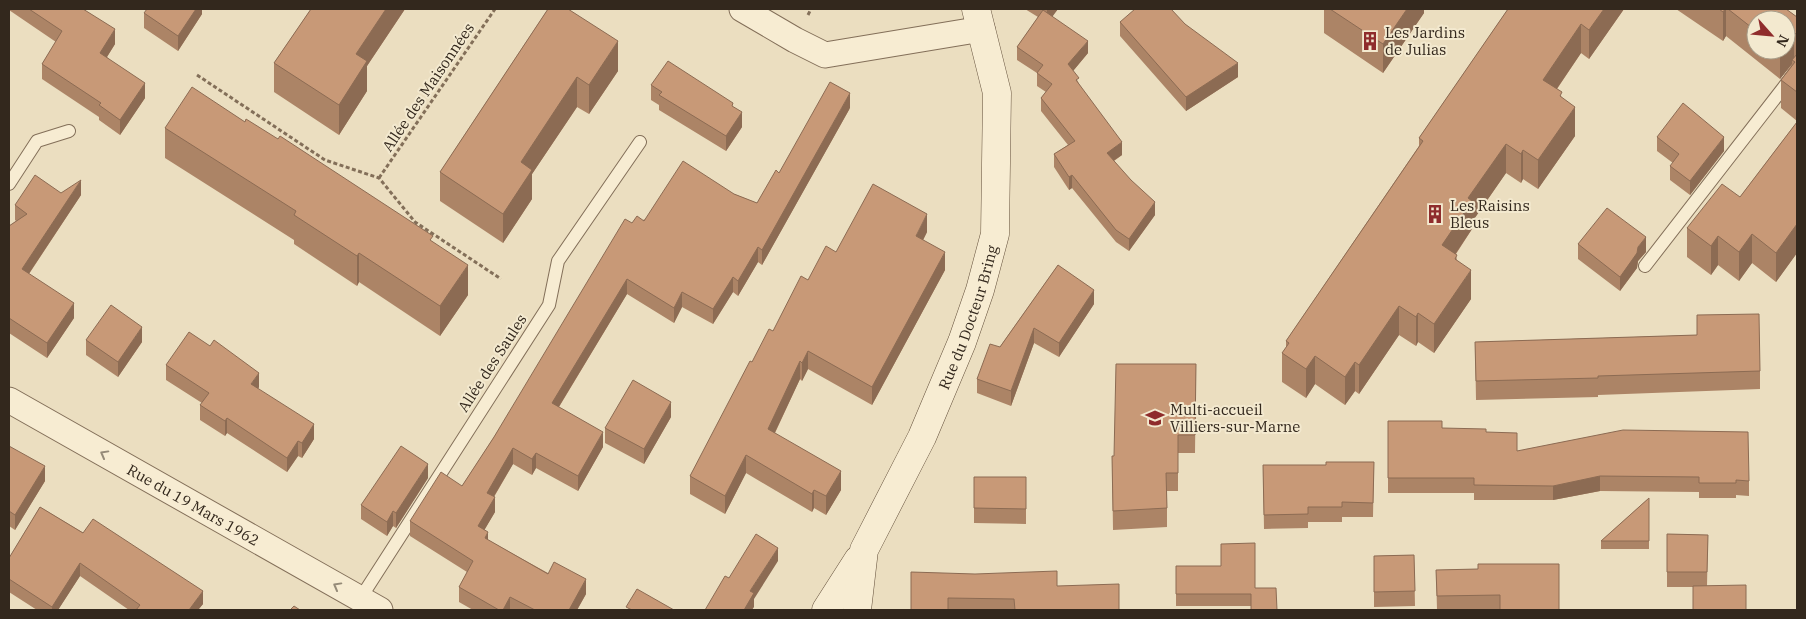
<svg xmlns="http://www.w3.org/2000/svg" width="1806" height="619" viewBox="0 0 1806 619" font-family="'IBM Plex Serif',serif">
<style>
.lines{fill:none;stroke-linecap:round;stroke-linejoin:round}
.lane-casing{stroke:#836f59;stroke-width:14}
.street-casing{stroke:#836f59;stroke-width:27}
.secondary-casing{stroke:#65513c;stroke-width:29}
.path{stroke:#836f59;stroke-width:3;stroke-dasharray:4 2.5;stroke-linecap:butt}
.lane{stroke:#f7ecd2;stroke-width:12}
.street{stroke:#f7ecd2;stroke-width:25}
.secondary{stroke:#f7ecd2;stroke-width:28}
.wall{fill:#ac8466;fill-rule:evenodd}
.shaded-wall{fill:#8c6b53}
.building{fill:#c89977;stroke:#8c6b53}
.oneway{stroke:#958a78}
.labels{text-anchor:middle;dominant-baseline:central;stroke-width:4;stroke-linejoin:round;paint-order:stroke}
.poi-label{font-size:15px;fill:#33281d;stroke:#f3e9cf;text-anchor:start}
.street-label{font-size:15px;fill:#33281d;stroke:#f3e9cf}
</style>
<rect width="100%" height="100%" fill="#ebdec0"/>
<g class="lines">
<!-- lane casing -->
<g class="lane-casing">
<path id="lane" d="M9 184 37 141 69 131
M1645 266 1797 70
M360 599 549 305 558 261 640 142"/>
</g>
<!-- street casing -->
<g class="street-casing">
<g id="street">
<path d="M742 9 795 40 825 55 982 29"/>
<path id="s1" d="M9 400 380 610"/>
</g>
</g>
<!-- secondary casing -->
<g class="secondary-casing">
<g id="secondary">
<path d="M826 610 858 560"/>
<path id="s2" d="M857 610 864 550 922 437 962 342 980 290 995 234 997 93 976 9"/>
</g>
</g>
<!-- path -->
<path class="path" d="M808 15 811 9
M197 75 325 160 379 178 415 222 501 279
M379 178 495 9"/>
<!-- lane -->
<use href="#lane" class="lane"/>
<!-- street -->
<use href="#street" class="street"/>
<!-- secondary -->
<use href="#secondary" class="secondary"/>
</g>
<!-- wall -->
<path class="wall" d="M9 9H83L115 44 107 57 145 98 120 135 99 120V117L42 79V64L56 42 9 10Z
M202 9V14L178 51 144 28V13Z
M311 9H405L367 66V91L339 135 274 92V63Z
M548 9 618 71 589 114 577 107 532 174V199L503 243 440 201V172Z
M1025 9H1058L1052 16 1088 53 1073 71 1079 84 1122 155 1114 161 1155 215 1129 251 1116 242 1072 188 1069 190 1054 167V154L1068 145 1041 111V98L1046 92 1037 86V73L1017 60V47L1038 17Z
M1324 9H1424V13L1383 73 1324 33Z
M1508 9H1624L1589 59 1581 53 1557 89 1562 98 1575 136 1538 189 1523 179 1521 183 1506 173 1472 222V229L1456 254 1457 261 1471 299 1434 353 1418 342 1416 346 1399 335 1359 394 1355 391 1345 405 1315 384 1306 398 1282 382V353L1286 348V341L1419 146V138Z
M1676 9H1786L1797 17V121L1781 108V80L1792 64 1780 79 1726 36 1723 41ZM1756 20 1786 50H1756Z
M1120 22 1185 24 1238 77 1186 111 1120 36Z
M651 85 733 107 742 127 726 151 659 110V105L651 100Z
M850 108 762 265 758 262 738 296 733 292 713 324 682 307 674 323 627 294 559 407 603 447 578 491 536 468 532 475 513 464 494 497 495 512 484 530 488 540 586 594 577 610H473L459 602V587L467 572 410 536V521L462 486 494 437 632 223 734 194 757 203Z
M1797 122V253L1776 282 1752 263 1739 281 1718 265 1711 275 1687 257V228L1740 197Z
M165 128 433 242 468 295 440 336 359 282 357 286 294 244V240L165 158Z
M1657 137 1724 151 1690 195 1670 180V166L1673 163 1657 151Z
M61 193 81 195 29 274 74 318 47 358 9 333V226L16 221 15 220V205Z
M927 232 923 240 945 270 872 405 808 369 802 381 800 379 775 433 841 490 826 515 814 508 812 512 746 473 725 514 690 494V476L752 362 808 280 836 252Z
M1578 244 1646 252 1638 261 1637 268 1620 291 1578 259Z
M1058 265 1094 304 1059 357 1034 343 1011 406 977 393V379Z
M1697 315 1760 371V389L1598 395V397L1476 400 1475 342 1697 335Z
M86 340 142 342 118 377 86 355Z
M1196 364 1195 453H1178V491H1167V527L1113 530 1112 456H1114Z
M166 365 259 387 258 389 314 439 302 458 298 456 287 472 227 433 225 436 200 420V405L202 403 166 380Z
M671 417 644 464 605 443V428Z
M1388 421 1442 428 1486 432 1517 451 1749 481V496L1736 495V498H1699V492L1600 491 1553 500H1474V493H1388Z
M9 446 45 481 15 530 9 526Z
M1374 462 1373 517H1342V522H1308V528L1264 529 1263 465H1326Z
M974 477H1026V524L974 523Z
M428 478 396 528 393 526 387 536 361 519V505Z
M1649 498V549H1601V541Z
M40 507 203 604 198 610H129L80 576 58 610H37L9 592V558Z
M1667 534 1708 535 1707 586 1693 587H1667Z
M1255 543 1251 606H1176V566H1221Z
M1414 555 1415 606 1374 607V556Z
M1559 564 1500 610H1437L1436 570 1478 569Z
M911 572 1057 586 1119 610H911Z"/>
<!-- shaded-wall -->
<path class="shaded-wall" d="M196 9H202V14L178 51V36Z
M386 9H405L367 66V91L339 135V105L356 54Z
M1047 9H1058L1047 24Z
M1407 9H1424V13L1383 73V44Z
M1604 9H1624L1589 59V30Z
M1725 9H1726V36L1723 41V12Z
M1581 24V53L1543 109V80Z
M115 29V44L100 68V53Z
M1794 34V61L1792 60V64L1780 79V50H1786V43Z
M618 41V71L589 114V85Z
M1088 41V53L1068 77V64Z
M1238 63V77L1186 111V97Z
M577 77V107L532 174V199L503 243V214L521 162Z
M145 83V98L120 135V120Z
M850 93V108L762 265V250Z
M1575 107V136L1538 189V160Z
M742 112V127L726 151V136Z
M1724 137V151L1690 195V181Z
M1122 142V155L1107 165V153Z
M1506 144V173L1472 222V229L1442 274V245L1468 198Z
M1523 150V179L1521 183V154Z
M1072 175V188L1069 190V177Z
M81 180V195L22 284V269Z
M1155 202V215L1129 251V239Z
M927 214V232L916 254V236Z
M1797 224V253L1776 282V253Z
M1752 234V263L1739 281V252Z
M1718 236V265L1711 275V246Z
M1646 237V252L1638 261 1637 268 1620 291V277L1638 247Z
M758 247V262L738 296V281Z
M945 252V270L872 405V387Z
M359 253V282L357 286V256Z
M468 265V295L440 336V306Z
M1471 270V299L1434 353V324Z
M733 277V292L713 324V309Z
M627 279V294L552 418V403Z
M1094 290V304L1059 357V343Z
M682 292V307L674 323V308Z
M74 303V318L47 358V343Z
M1399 306V335L1359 394V365Z
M1418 313V342L1416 346V317Z
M142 327V342L118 377V362Z
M1034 328V343L1011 406V391Z
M808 351V369L802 381V363Z
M1315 356V384L1306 398V369Z
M800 361V379L768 447V429Z
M1355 362V391L1345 405V377Z
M259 373V387L251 399V384Z
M671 402V417L644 464V449Z
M227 418V433L225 436V421Z
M314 424V439L302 458V443Z
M603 432V447L578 491V476Z
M298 441V456L287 472V458Z
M513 448V464L487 508V493Z
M536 453V468L532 475V459Z
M746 455V473L725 514V496Z
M428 464V478L396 528V513Z
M45 466V481L15 530V515Z
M841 471V490L826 515V496Z
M1600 476V491L1553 500V486Z
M814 490V508L812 512V494Z
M495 497V512L478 541V526Z
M393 511V526L387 536V522Z
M488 532V547L485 538Z
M778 548V561L754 599V607L752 610H744L750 591Z
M80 563V576L58 610H52V607Z
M586 579V594L577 610H569Z
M203 591V604L198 610H189Z
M510 597V610H503Z"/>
<!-- building -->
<path class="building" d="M29 9H83L115 29 100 53 145 83 120 120 99 105 101 103 42 64 62 31Z
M147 9H196L178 36 144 13Z
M311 9H386L356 54 367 61 339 105 274 63Z
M548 9H568L618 41 589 85 577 77 521 162 532 170 503 214 440 172Z
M1135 9H1171L1185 24 1238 63 1186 97 1120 22Z
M1330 9H1407L1383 44Z
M1508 9H1604L1589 30 1581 24 1543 80 1562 92 1560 96 1575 107 1538 160 1523 150 1521 154 1506 144 1468 198 1472 201 1442 245 1457 255 1455 259 1471 270 1434 324 1418 313 1416 317 1399 306 1359 365 1355 362 1345 377 1315 356 1306 369 1282 353 1289 343 1286 341 1423 141 1419 138Z
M1719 9H1725L1723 12Z
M1728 9H1786L1797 17V33L1794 34 1786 43V20H1756V31Z
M1043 10 1088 41 1068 64 1079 78 1076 80 1122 142 1107 153 1131 180 1155 202 1129 239 1116 230 1072 175 1069 177 1054 154 1075 141 1041 98 1052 84 1037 73 1043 65 1017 47Z
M1797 54V92L1781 80 1795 62 1792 60Z
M668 61 733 103 732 106 742 112 726 136 659 95 662 92 651 85Z
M830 82 850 93 762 250 758 247 738 281 733 277 713 309 682 292 674 308 627 279 552 403 603 432 578 476 536 453 532 459 513 448 487 493 495 497 478 526 488 532 485 538 548 574 554 562 586 579 569 610H535L510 597 503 610H499L459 587 473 561 410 521 441 472 462 486 494 437 625 219 632 223 637 216 644 221 683 161 734 194 757 203 776 170 779 173Z
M192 87 245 122 246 119 278 139 280 136 433 236 430 240 468 265 440 306 359 253 357 256 294 215 296 211 165 128Z
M1683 103 1724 137 1690 181 1670 166 1679 154 1657 137Z
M1797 122V224L1776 253 1752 234 1739 252 1718 236 1711 246 1687 228 1722 184 1740 197Z
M35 175 61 193 81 180 22 269 74 303 47 343 9 318V226L27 214 15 205Z
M873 184 927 214 916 236 945 252 872 387 808 351 802 363 800 361 768 429 841 471 826 496 814 490 812 494 746 455 725 496 690 476 750 361 752 362 769 329 773 331 801 276 808 280 826 246 836 252Z
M1607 208 1646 237 1638 247 1637 253 1620 277 1578 244Z
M1058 265 1094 290 1059 343 1034 328 1011 391 977 379 990 344 1000 347Z
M111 305 142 327 118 362 86 340Z
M1759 314 1760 371 1598 376V378L1476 381 1475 342 1697 335V315Z
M189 332 210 346 214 340 259 373 251 384 314 424 302 443 298 441 287 458 227 418 225 421 200 405 209 393 166 365Z
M1116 364H1196L1195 435H1178V473H1166L1167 508 1113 511 1112 456H1114Z
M633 380 671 402 644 449 605 428Z
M1388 421H1442V428L1486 429V432L1517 433V451L1623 430 1748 432 1749 481 1736 480V483H1699V477L1600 476 1553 486 1474 485V478H1388Z
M9 446 45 466 15 515 9 511Z
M401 446 428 464 396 513 393 511 387 522 361 505Z
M1326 462H1374L1373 503 1342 502V507H1308V514L1264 515 1263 465H1326Z
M974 477H1026V509L974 508Z
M1649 498V541H1601Z
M40 507 83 533 93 519 203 591 189 610H136L140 605 80 563 52 607 9 579V558Z
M756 534 778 548 750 591 754 593 744 610H705L725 576 729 578Z
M1667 534 1708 535 1707 572H1667Z
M1255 543V588H1276L1277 610H1251V594H1176V566H1221V544Z
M1414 555 1415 591 1374 592V556Z
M1478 564H1559V610H1500V595L1437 596 1436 570 1478 569Z
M1057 571V586L1119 584V610H1015L1014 599 948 598V610H911V572L975 574Z
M1746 585V610H1693V586Z
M637 589 674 610H632L626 607Z
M294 606 300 610H290Z"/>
<!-- one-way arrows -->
<defs><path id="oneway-chevron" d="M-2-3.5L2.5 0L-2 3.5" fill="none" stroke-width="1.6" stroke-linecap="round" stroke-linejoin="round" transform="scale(1.25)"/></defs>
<g class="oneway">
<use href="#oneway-chevron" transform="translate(104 454) rotate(-151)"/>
<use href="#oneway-chevron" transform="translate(337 586) rotate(-151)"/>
</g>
<!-- icons -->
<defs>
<g id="building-bare" transform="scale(1.5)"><path d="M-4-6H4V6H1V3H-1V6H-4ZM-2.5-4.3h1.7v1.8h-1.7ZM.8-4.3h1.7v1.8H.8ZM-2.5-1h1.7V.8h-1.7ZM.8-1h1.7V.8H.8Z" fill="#8f2c2c" stroke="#f3e9cf" stroke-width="2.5" paint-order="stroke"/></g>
<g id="school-bare" transform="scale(1.5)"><path d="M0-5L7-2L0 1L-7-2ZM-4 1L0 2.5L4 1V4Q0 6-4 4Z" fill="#8f2c2c" stroke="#f3e9cf" stroke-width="2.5" paint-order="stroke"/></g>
</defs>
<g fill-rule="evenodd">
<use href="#building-bare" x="1370" y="41"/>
<use href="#building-bare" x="1435" y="214"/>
<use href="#school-bare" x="1155" y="418"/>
</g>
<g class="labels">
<!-- poi labels -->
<g class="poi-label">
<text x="1385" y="32">Les Jardins<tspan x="1385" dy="17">de Julias</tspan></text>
<text x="1450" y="205">Les Raisins<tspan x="1450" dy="17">Bleus</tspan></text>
<text x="1170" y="409">Multi-accueil<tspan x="1170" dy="17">Villiers-sur-Marne</tspan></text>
</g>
<!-- street labels -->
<g class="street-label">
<text transform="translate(428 87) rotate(-56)">Allée des Maisonnées</text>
<text stroke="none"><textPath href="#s2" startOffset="316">Rue du Docteur Bring</textPath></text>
<text transform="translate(492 363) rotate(-57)">Allée des Saules</text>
<text stroke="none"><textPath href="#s1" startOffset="212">Rue du 19 Mars 1962</textPath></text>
</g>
</g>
<!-- border -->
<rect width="1806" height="619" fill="none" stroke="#33281d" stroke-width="20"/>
<!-- north arrow -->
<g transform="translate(1771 35) rotate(117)"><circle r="24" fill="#f3e9cf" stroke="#a69c88"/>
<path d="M0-4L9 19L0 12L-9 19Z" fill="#8f2c2c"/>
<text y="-8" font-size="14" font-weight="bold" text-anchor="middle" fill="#33281d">N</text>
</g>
</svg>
